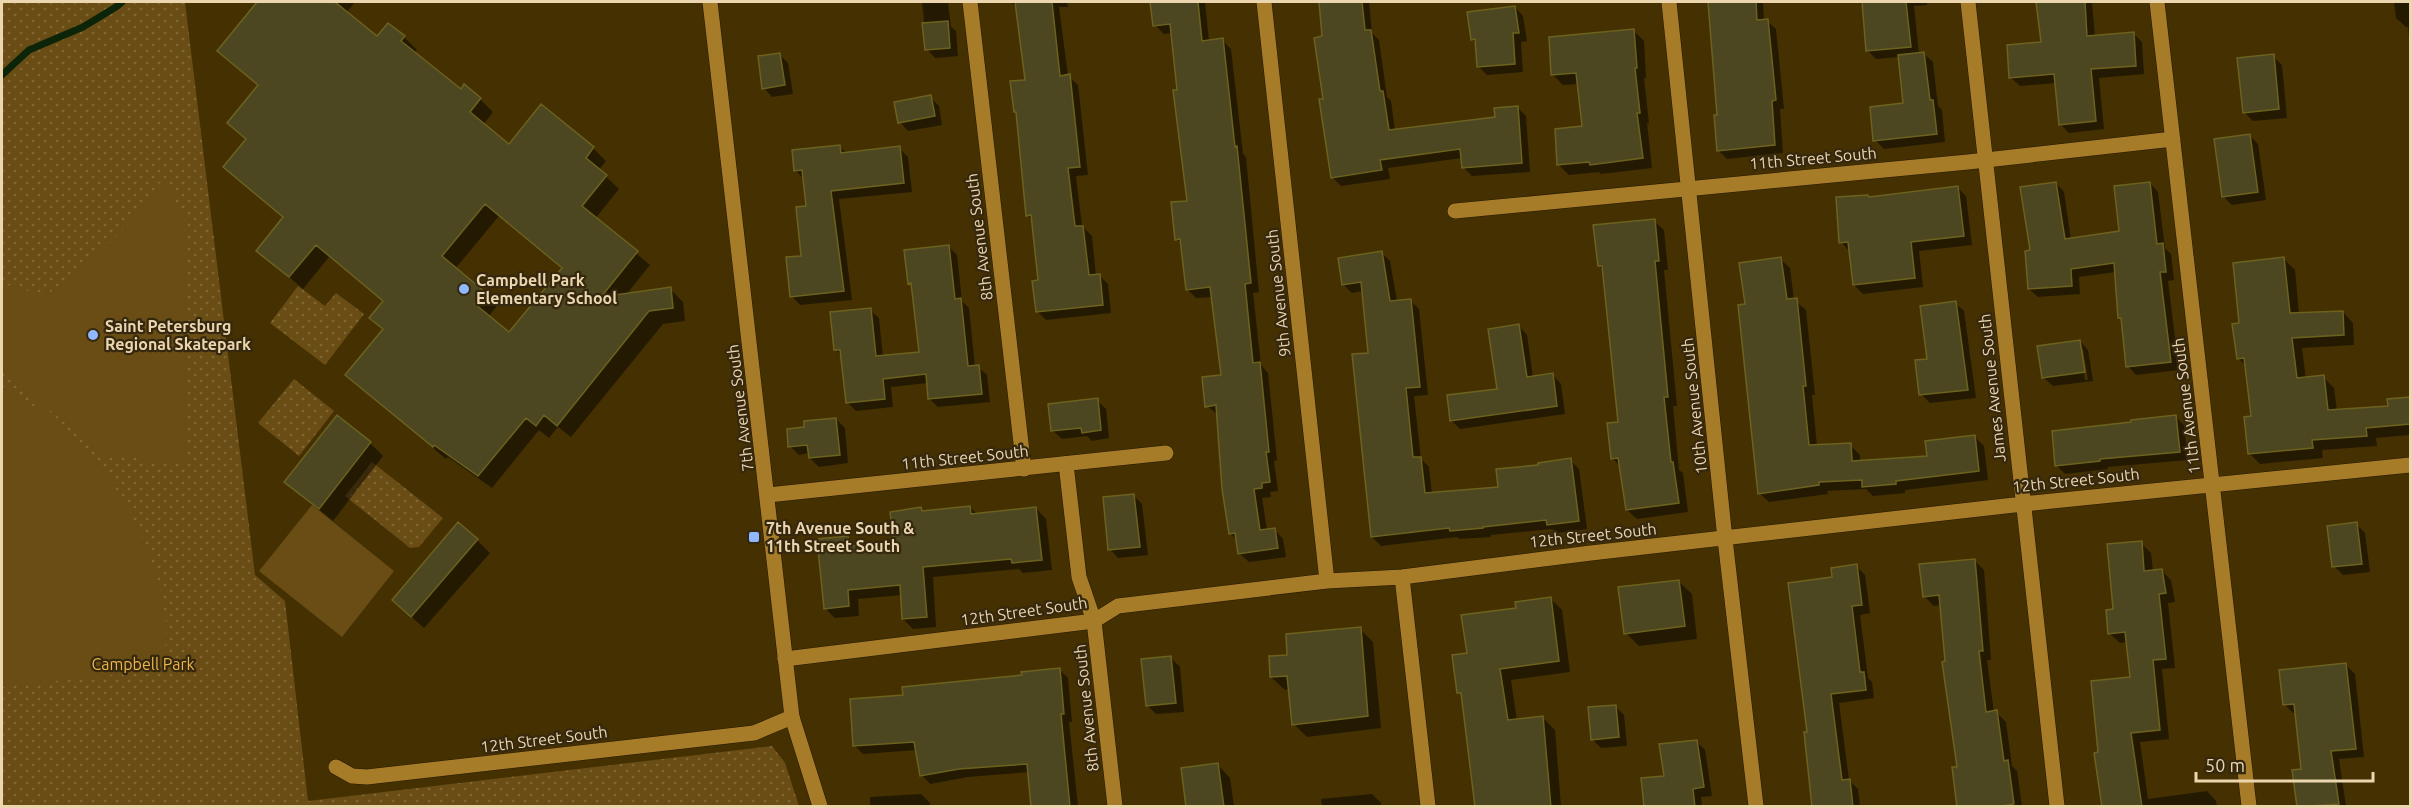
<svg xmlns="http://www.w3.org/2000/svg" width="2412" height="808" viewBox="0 0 2412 808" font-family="Ubuntu,sans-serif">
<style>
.park{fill:url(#park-dots)}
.pitch{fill:#694d15}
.shadow{fill:#0007;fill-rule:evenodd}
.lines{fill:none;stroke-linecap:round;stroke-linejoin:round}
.stream{stroke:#0c2408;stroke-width:7}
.building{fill:#4d4721;stroke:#6c621e;stroke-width:1.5;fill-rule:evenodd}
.street-casing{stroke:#261902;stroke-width:16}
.secondary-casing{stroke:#261902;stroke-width:16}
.street{stroke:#a67c29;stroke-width:15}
.secondary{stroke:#a67c29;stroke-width:15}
.poi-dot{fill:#90b8fd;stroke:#35280f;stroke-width:2}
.labels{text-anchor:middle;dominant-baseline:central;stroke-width:4.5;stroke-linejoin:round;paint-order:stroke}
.street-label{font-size:16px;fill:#ecd6b0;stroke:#35280f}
.poi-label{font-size:16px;font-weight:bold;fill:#ecd6b0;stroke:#35280f;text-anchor:start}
.park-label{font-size:16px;fill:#edb54a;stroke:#35280f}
</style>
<defs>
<pattern id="park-dots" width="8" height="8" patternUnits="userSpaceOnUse" patternTransform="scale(1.5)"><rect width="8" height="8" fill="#694d15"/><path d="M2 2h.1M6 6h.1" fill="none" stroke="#7f6634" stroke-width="1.8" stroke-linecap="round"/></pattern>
</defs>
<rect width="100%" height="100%" fill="#453002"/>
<!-- park -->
<path class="park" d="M13 2H185L255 575 285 601 308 801 772 746 785 763 799 806H2V3Z
M298 286 325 306 336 293 364 314 325 365 270 323Z
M294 379 334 411 299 456 258 423Z
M372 462 443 518 419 547 410 548 345 496Z"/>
<!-- pitch -->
<path class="pitch" d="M159 183 170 185 176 207 184 215 187 464 147 462 132 455H106L2 372V285L17 286 42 298C84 269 133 228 159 183Z
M2 386C22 399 44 411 62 427 115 472 152 541 164 609 168 629 165 649 164 669L2 687Z
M312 505 394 571 342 637 259 571Z"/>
<!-- shadow -->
<path class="shadow" d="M259 2H355L346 13 377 38 404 37 417 50 414 54 461 92 465 87 480 99 493 112 483 125 509 146 593 148 606 161 599 170 619 189 595 219 650 265 626 295 670 289 683 302 685 321 663 324 571 437 558 427 549 438 539 430 492 488 448 457 446 459 347 375 384 330 371 318 384 302 329 257 303 289 258 250 284 218 225 167 247 140 229 123 259 86 219 51ZM499 216 563 270 509 334 488 317 497 306 455 269Z
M922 2H948L951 27 956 31 958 56 935 58 927 49Z
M1011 2H1067L1068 7H1059L1068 76 1078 85 1088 175 1076 176 1082 226 1092 236 1096 276 1099 275 1108 284 1111 313 1046 320 1037 311 1040 282 1033 221 1027 215 1018 114 1015 112 1027 81 1018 9Z
M1152 2H1205L1209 41 1222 40 1231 49 1243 154 1246 157 1259 292 1253 293 1261 365 1268 373 1277 460 1274 461 1278 491 1270 492 1271 497 1262 498 1267 530 1274 529 1283 539 1286 557 1249 562 1239 553 1238 541 1230 533 1218 415 1207 406 1223 377 1213 297 1196 298 1187 289 1183 245 1176 239 1188 202 1179 91 1173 33 1164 34 1155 25Z
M1320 2H1369L1372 33 1379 40 1387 97 1391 101 1395 131 1496 118 1517 107 1526 116 1530 172 1472 176 1463 167 1462 158 1388 168 1390 179 1341 186 1332 177 1325 100 1324 38Z
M1709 2H1763L1764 21H1767L1776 29 1784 109H1780L1783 153 1727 159 1718 150V116Z
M1859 2H1927V5L1914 6 1919 54H1924L1933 62 1938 106 1942 110 1945 142 1884 149 1875 140 1904 105 1899 57 1876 59 1868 51 1864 8Z
M2038 2H2092L2095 37 2133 33 2142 42 2144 74 2099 78 2104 129 2069 133 2060 124 2056 83 2020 86 2011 78 2042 43Z
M2394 2H2410V45L2408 27H2406L2396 18Z
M1515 7 1523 16 1527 41 1521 42 1523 72 1487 75 1478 66 1477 44 1472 39Z
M1634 31 1644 41 1646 78H1644L1649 123H1647L1652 168 1601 174 1599 172 1569 175 1559 165 1584 127 1579 84 1563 85 1553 75Z
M780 55 788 63 793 94 772 97 764 88Z
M2273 56 2282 65 2287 118 2253 121 2244 112Z
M930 97 939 106 942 125 908 131 900 122Z
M2249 135 2258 144 2266 200 2232 205 2223 196Z
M840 147 847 154 899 148 908 157 912 192 839 199 852 300 800 305 792 296 803 257 807 207 805 180 795 170Z
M2056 183 2064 192 2071 240 2121 232 2150 183 2158 192 2165 248 2171 254 2174 280 2168 281 2179 370 2136 375 2128 366 2123 321 2119 317 2116 272 2079 277 2080 294 2038 297 2029 289 2032 252Z
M1957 187 1966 196 1972 245 1919 251 1923 287 1863 294 1854 285 1850 252 1841 242 1870 198Z
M1654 221 1664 230 1668 270H1664L1677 406H1673L1679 470 1683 473 1688 512 1637 519 1627 510 1621 467 1612 458 1620 423 1604 271 1599 266Z
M948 246 957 255 962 301 969 308 975 367H978L987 375 990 402 938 407 929 398 928 383 891 387 893 407 856 411 847 402 842 356 836 350 870 310 879 318 883 357 920 353 913 287 909 283Z
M1381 252 1390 261 1397 301 1410 300 1419 309 1428 395 1414 396 1421 459 1429 467 1432 494 1499 489 1540 467 1570 460 1579 469 1587 529 1557 533 1552 529 1491 535V537L1460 539 1457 537 1381 546 1372 537 1369 354 1363 291 1352 293 1343 284Z
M1780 259 1790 268 1794 300 1806 310 1815 395H1812L1817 446 1850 445 1860 455V462L1929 458 1974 436 1984 446 1988 480 1905 490V493L1873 496 1866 489 1827 491 1828 494 1769 502 1759 493 1747 305Z
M2284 259 2295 270 2299 314 2343 312 2353 323 2354 345 2302 348 2306 379 2323 377 2334 388 2337 411 2390 407 2389 400 2410 398V437L2409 435 2376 438 2377 446 2322 450 2323 458 2260 464 2249 453 2253 418 2247 367 2238 358 2241 325Z
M1955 303 1964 311 1976 398 1930 403 1921 394 1929 360Z
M1519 326 1527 335 1533 377 1553 375 1561 384 1565 414 1460 429 1451 420 1498 391Z
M2080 341 2088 350 2093 381 2053 386 2044 378ZM2080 349H2083L2088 380H2085Z
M1097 400 1106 409 1109 438 1092 441 1087 436 1062 439 1053 431Z
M2175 416 2184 425 2188 460 2108 467V469L2065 474 2057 466Z
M836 419 845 428 848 463 819 467 810 458 809 453 799 455 790 446 806 428Z
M370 443 383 456 333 521 286 482Z
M1134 496 1142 504 1148 555 1118 558 1110 549Z
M970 507 978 515 1036 508 1046 519 1052 570 1023 573 1019 569 933 577 936 627 913 629 903 619 902 595 858 599 859 616 835 618 825 608 847 538 856 546 896 543 921 509 924 512Z
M2356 524 2365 533 2370 572 2343 575 2334 566Z
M477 540 490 553 424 628 407 613Z
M2141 543 2151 553 2153 571 2161 570 2171 580 2175 602 2168 603 2175 668 2162 669 2169 739 2140 742 2148 799 2207 791 2216 801 2217 806H2097L2103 805 2100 754 2131 679 2127 642 2120 643 2110 634 2108 611 2114 610Z
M1974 560 1984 570 1991 660H1987L1994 712H1996L2006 722 2012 766 2017 771 2022 806H1958L1959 768 1941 605 1934 606 1924 596Z
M1856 566 1865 575 1870 613 1860 615 1868 678 1872 682 1874 698 1839 703 1849 780 1858 789 1860 806H1814L1808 734 1834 579Z
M1678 581 1692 594 1697 639 1639 646 1626 633Z
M1550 598 1562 610 1570 672 1511 680 1517 721 1543 718 1555 730 1561 806H1477L1463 696 1459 692 1468 654 1518 609Z
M1360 629 1373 642 1381 728 1307 737 1294 724 1290 689 1285 690 1271 677 1289 657Z
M1171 658 1180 667 1184 712 1156 714 1147 705Z
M2346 665 2355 674 2364 757 2339 759 2346 806H2299L2302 770 2296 713H2293L2284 704Z
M1059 669 1068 678 1072 722H1069L1078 806H1032L1029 772 968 777 930 784 922 775 917 750 863 754 855 746 905 697Z
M1615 706 1624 715 1627 746 1601 748 1592 739Z
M1696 741 1705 750 1712 796 1701 797 1702 806H1646L1665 777Z
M1217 764 1230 778 1234 806H1188Z
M921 794 930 803V806H870V797Z
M1372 794 1381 803V806H1322L1321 799Z"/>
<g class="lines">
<!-- stream -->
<path class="stream" d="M2 75 29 50 83 27 116 7 122 2"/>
</g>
<!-- building -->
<path class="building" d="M257 2H335L377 36 388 23 405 36 401 41 461 89 464 84 481 98 470 112 509 144 541 104 594 147 586 158 607 175 582 206 638 251 601 297 671 287 673 308 649 311 557 426 544 415 536 426 526 418 478 476 434 445 433 447 345 375 383 329 369 318 383 301 316 245 289 277 256 251 283 217 223 167 246 139 227 123 258 85 217 51ZM485 204 562 268 509 332 475 304 485 292 442 256Z
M1015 2H1052L1060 76 1070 74 1080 167 1068 168 1075 226H1083L1089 275 1100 274 1103 305 1036 312 1032 281 1038 280 1031 215 1026 216 1016 112H1014L1010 81 1025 80Z
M1150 2H1198L1202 41 1223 38 1235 147 1237 146 1251 283 1245 284 1253 363 1260 362 1269 452H1266L1270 482 1262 483V488L1254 489 1260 530 1275 528 1278 548 1238 554 1235 533 1229 534 1222 489 1216 405 1205 407 1202 377 1221 375 1210 287 1186 290 1180 239 1175 240 1171 202 1187 201 1173 90H1177L1170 24 1153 26Z
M1319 2H1362L1365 30H1371L1380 91H1383L1389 130 1495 117 1494 108 1518 106 1522 163 1462 168 1460 149 1380 160 1382 170 1331 178 1319 99H1323L1314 38 1322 36Z
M1708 2H1756L1757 20 1768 19 1776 100 1772 101 1775 145 1717 151 1714 115H1717Z
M1862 2H1906L1911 47 1866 51Z
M2036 2H2085L2087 36 2134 32 2136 66 2091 69 2096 121 2059 125 2054 74 2009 78 2007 45 2041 42Z
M1515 6 1519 33H1513L1515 64 1477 67 1475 39 1471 40 1467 12Z
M948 21 950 48 925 50 922 23Z
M1634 29 1637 68H1635L1640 113H1637L1643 158 1590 165 1589 162 1557 165 1555 129 1582 126 1576 73 1551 75 1549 37Z
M1924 52 1930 100H1933L1937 134 1873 141 1870 107 1903 103 1898 55Z
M780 53 785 85 762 89 758 56Z
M2274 54 2279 109 2243 113 2237 58Z
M931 95 935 116 898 123 894 102Z
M2250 134 2258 192 2222 197 2214 139Z
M840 145 841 153 900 146 904 183 831 191 844 291 790 297 786 257 801 256 796 207 806 206 802 170 794 171 792 150Z
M2056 182 2065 239 2119 231 2114 186 2150 182 2157 244 2163 243 2166 272H2160L2171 362 2126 367 2121 318H2118L2114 263 2071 269 2072 286 2028 289 2025 251 2030 250 2020 187Z
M1958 186 1964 236 1911 242 1915 278 1853 285 1848 242 1839 243 1836 197 1868 195 1869 197Z
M1655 219 1659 261H1655L1668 397H1664L1671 462H1673L1679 503 1626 510 1618 458 1611 459 1607 423 1618 422 1602 266H1598L1593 225Z
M949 245 955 299 961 298 968 366 979 365 982 394 928 399 926 374 883 379 885 399 846 403 840 350H834L830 312 871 308 876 356 919 352 911 283 908 284 904 250Z
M1382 251 1390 301 1411 299 1420 387 1406 388 1413 457H1421L1425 493 1498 487 1496 469 1538 465V463L1571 458 1579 521 1547 525 1546 520 1483 527V528L1450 531 1449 528 1371 537 1352 354 1368 353 1361 282 1342 285 1338 258Z
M1781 257 1787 299 1797 298 1806 386H1803L1809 445 1851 443 1852 461 1927 456 1925 441 1975 435 1979 471 1896 481V484L1862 487V480L1819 482V485L1758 494 1738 305 1745 304 1739 263Z
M2284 257 2290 313 2343 311 2344 335 2292 338 2297 378 2324 375 2328 410 2388 406 2387 399 2410 397V424L2366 428 2367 436 2312 440 2313 448 2248 454 2244 417 2251 416 2244 358 2237 359 2232 324 2239 323 2233 263Z
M1956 301 1968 390 1919 395 1915 360 1927 359 1920 306Z
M1519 324 1527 377 1553 373 1557 406 1450 421 1447 395 1497 389 1488 329Z
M2080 340 2085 372 2042 378 2037 346Z
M1098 398 1101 430 1082 433 1081 428 1051 431 1048 404Z
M337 415 371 442 319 509 284 482Z
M2176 415 2180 452 2100 459V461L2055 466 2052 431 2131 422V420Z
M836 418 840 455 809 458 807 445 788 447 787 429 804 427V421Z
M1134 494 1140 547 1108 550 1103 497Z
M970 506 971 514 1036 507 1042 560 1012 563 1011 559 923 567 927 617 902 619 900 585 848 590 849 606 824 609 817 539 848 536 849 546 894 542 890 512 921 507 922 511Z
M458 522 478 539 411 617 392 600Z
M2357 522 2362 564 2332 567 2327 526Z
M2142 541 2144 571 2162 569 2166 593 2159 594 2166 659 2153 660 2160 730 2131 733 2142 807H2102L2094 753 2098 752 2091 681 2130 677 2125 632 2108 634 2106 610 2113 609 2107 544Z
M1975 559 1983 651H1979L1986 712 1997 710 2004 761 2008 760 2014 804 1996 807H1957L1952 767H1957L1942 662 1945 661 1939 595 1923 597 1919 564Z
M1857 564 1862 605 1852 606 1860 672H1864L1866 690 1831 694 1842 780 1850 779 1853 807H1812L1804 732H1807L1788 583 1832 577 1831 568Z
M1679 580 1685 626 1624 634 1618 587Z
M1551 597 1559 661 1500 669 1508 720 1543 716 1551 807H1475L1461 693H1457L1452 655 1467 653 1461 615 1516 608 1515 602Z
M1361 627 1368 716 1292 725 1287 676 1270 677 1269 656 1287 655 1286 634Z
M1171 656 1176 703 1146 706 1141 659Z
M2346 663 2356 749 2331 751 2339 804 2297 807 2292 770 2301 769 2294 704 2283 705 2279 670Z
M1060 668 1064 714H1061L1070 807H1031L1027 764 959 769 920 776 914 742 853 746 850 699 903 695 902 687 1022 675 1021 672Z
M1616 705 1619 737 1591 740 1588 707Z
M1697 740 1704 787 1693 789 1695 807H1644L1641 778 1664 776 1659 744Z
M1218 763 1224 807H1186L1181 768Z"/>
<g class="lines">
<!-- street casing -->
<g class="street-casing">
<path id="street" d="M970 2 1024 469
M1264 2 1327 581
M1669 2 1725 539 1756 806
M1968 2 2057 806
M2157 2 2249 806
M1455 211 1968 162 2173 139
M1066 464 1079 577 1094 621 1115 806
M768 495 1166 453
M1402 577 1428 806
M785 659 1094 621 1118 606 1327 581 1402 577 1591 553 2023 504 2410 465
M336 767 352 776 367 777 754 733 792 717"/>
</g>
<!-- secondary casing -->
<g class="secondary-casing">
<path id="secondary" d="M710 2 792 717 820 806"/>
</g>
<!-- street -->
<use href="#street" class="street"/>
<!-- secondary -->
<use href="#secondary" class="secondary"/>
</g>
<!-- markers -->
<g class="poi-dot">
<circle cx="464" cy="289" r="6"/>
<circle cx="93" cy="335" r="6"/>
<rect x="748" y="531" width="12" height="12" rx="3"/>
</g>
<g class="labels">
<!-- street labels -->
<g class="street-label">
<text transform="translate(1813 158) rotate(-5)">11th Street South</text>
<text transform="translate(979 237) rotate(-97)">8th Avenue South</text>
<text transform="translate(1278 293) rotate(-96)">9th Avenue South</text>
<text transform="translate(1992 388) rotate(-96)">James Avenue South</text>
<text transform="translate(1694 406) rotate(-96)">10th Avenue South</text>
<text transform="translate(2186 406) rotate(-97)">11th Avenue South</text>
<text transform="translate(740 408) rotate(-97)">7th Avenue South</text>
<text transform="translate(965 457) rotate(-6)">11th Street South</text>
<text transform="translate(2076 480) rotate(-6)">12th Street South</text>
<text transform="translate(1593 535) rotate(-6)">12th Street South</text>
<text transform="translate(1024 611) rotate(-8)">12th Street South</text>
<text transform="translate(1086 708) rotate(-96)">8th Avenue South</text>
<text transform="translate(544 739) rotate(-7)">12th Street South</text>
</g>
<!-- poi labels -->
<g class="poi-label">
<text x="476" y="280">Campbell Park<tspan x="476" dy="18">Elementary School</tspan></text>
<text x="105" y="326">Saint Petersburg<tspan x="105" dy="18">Regional Skatepark</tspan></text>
<text x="766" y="528">7th Avenue South &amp;<tspan x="766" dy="18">11th Street South</tspan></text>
</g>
<!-- park labels -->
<g class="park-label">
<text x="143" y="664">Campbell Park</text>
</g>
</g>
<!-- border -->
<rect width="2412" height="808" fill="none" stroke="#ecd6b0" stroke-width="6"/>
<!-- scale -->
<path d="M2196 772v9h177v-9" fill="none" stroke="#ecd6b0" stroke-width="3"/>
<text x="2205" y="772" font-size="18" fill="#ecd6b0" stroke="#35280f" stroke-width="4.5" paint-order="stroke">50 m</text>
</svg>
